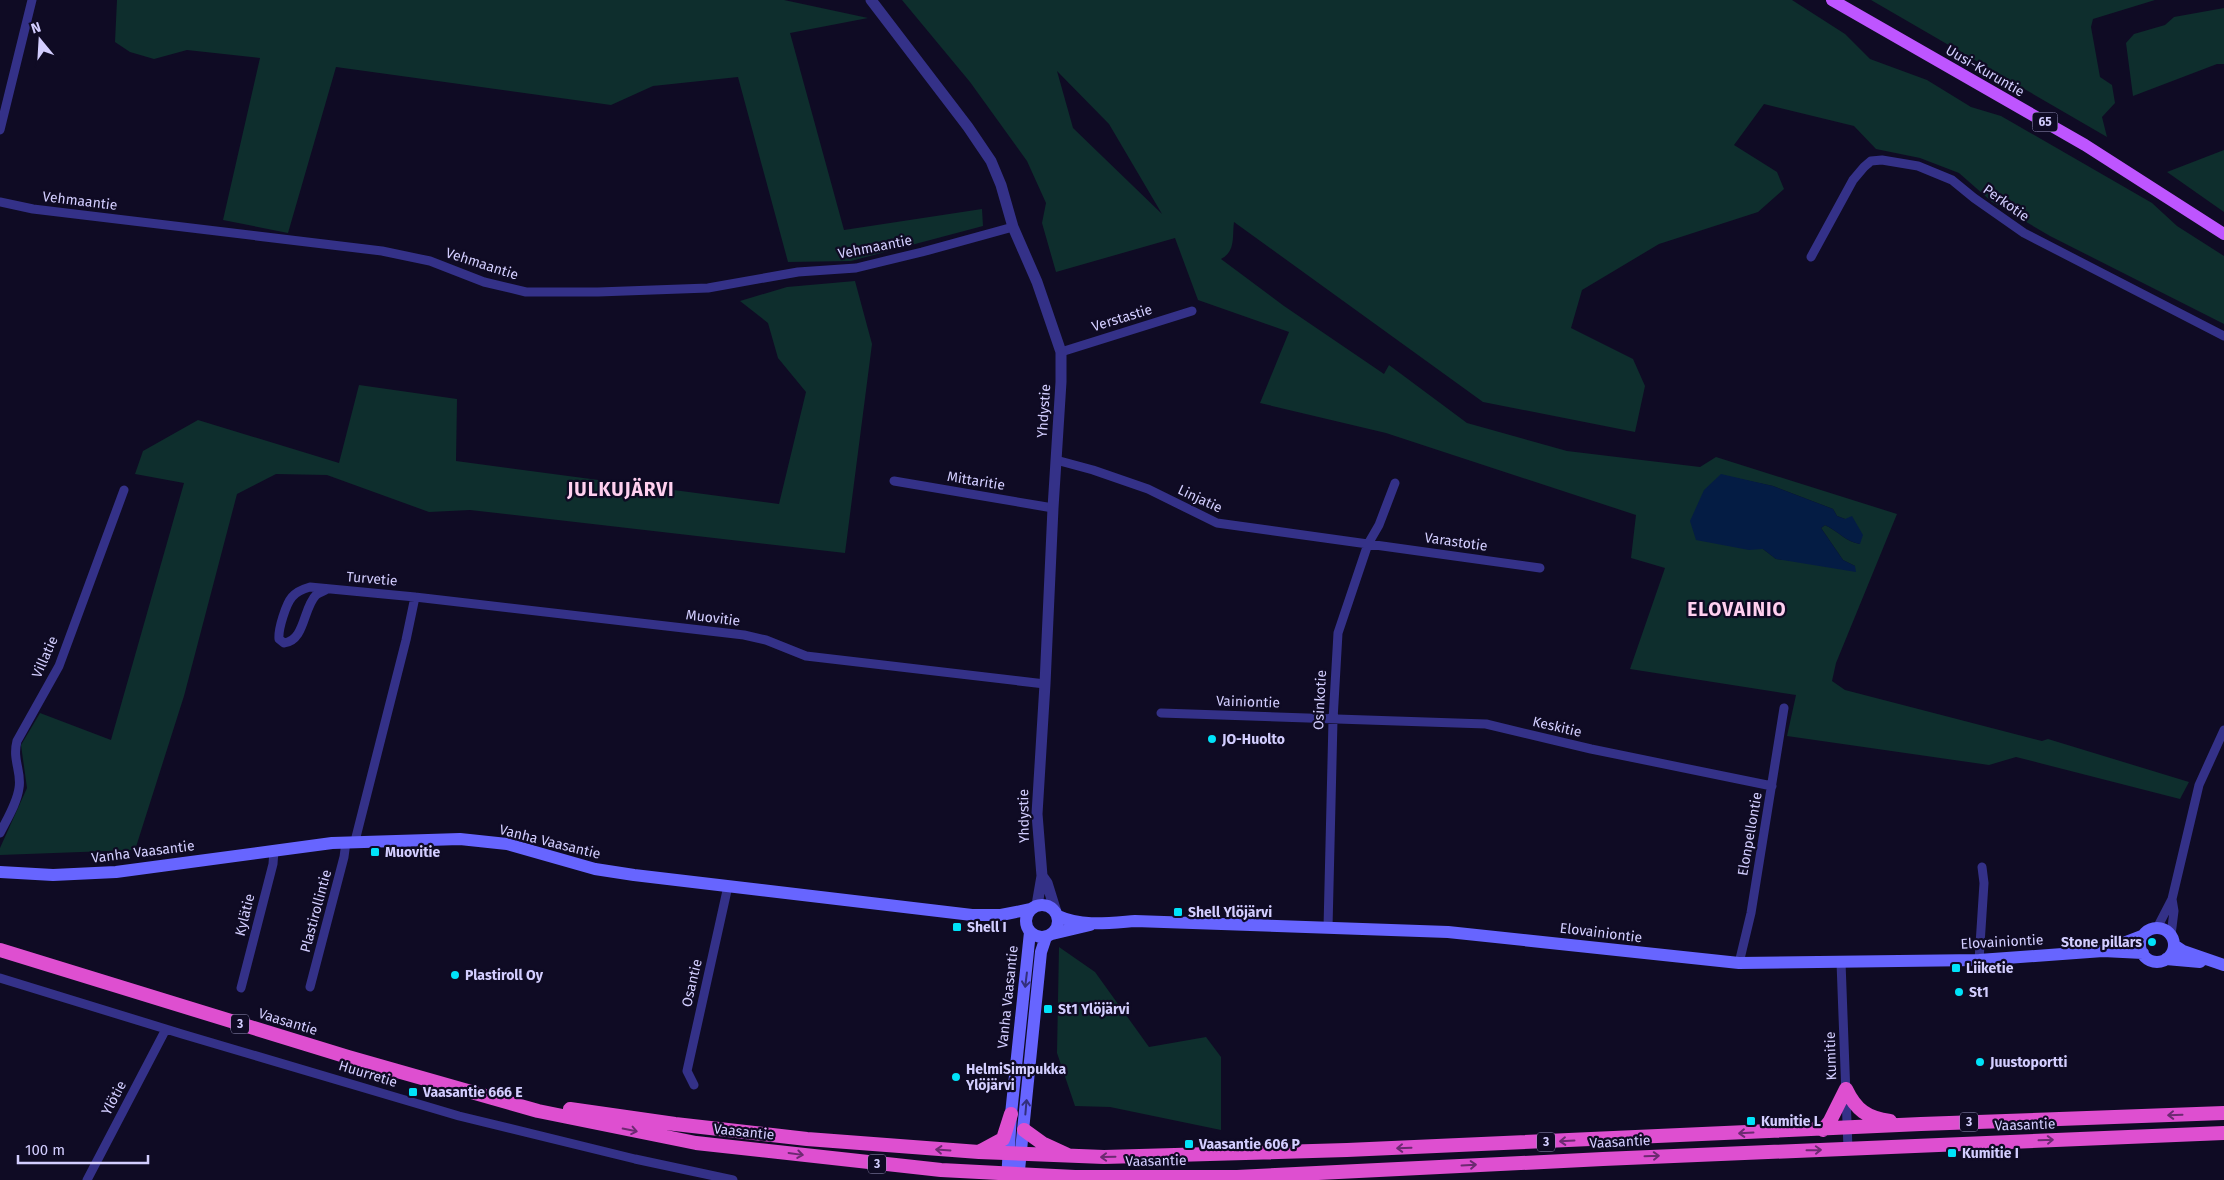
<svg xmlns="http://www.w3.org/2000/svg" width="2224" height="1180" viewBox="0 0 2224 1180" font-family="'Fira Sans',sans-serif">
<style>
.green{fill:#0e2e2d;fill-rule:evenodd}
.water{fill:#041c44}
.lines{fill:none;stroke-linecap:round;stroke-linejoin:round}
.minor{stroke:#343188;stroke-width:9}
.tertiary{stroke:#343188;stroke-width:11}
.secondary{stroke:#6765ff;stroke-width:12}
.primary{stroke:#be55ff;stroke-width:12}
.trunk{stroke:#de4fd0;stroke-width:14}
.oneway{stroke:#322f7c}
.oneway2{stroke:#6c2a71}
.poi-dot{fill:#00e3f9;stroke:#0f0b24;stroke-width:2}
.labels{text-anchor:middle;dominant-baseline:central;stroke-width:4.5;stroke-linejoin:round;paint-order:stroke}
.shield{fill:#0f0b24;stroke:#9894bd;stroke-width:1}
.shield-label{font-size:12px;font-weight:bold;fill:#d3ceff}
.street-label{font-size:14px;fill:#d3ceff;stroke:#0f0b24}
.poi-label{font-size:14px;font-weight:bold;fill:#d3ceff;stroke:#0f0b24;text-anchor:start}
.district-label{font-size:19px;font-weight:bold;letter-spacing:1px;fill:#ffd0ef;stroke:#0f0b24}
</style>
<rect width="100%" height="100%" fill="#0f0b24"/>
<!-- green -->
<path class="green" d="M117 0H784L868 18 790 33 844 230 982 209 983 226 851 261 788 262 738 77 653 86 611 105 336 67 288 233 223 220 260 58 187 50 154 59 130 52 115 42Z
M902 0H1792L1845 34 1870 59 1927 80 1971 107 2001 116 2152 203 2177 226 2224 256V324L2050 236 1992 202 1959 173 1920 158 1876 149 1854 126 1764 104 1734 145 1777 172 1784 189 1758 212 1659 244 1582 290 1571 328 1633 359 1645 386 1635 432 1483 402 1234 222C1232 237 1236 251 1221 259L1284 306 1384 374 1389 365 1467 423 1567 451 1700 467 1716 457 1897 514 1836 663 1832 681 1845 690 2042 741 2048 739 2189 782 2180 799 2016 757 1989 765 1787 736 1796 695 1630 669 1665 568 1631 558 1636 515 1386 433 1260 403 1289 332 1198 300 1175 238 1056 272 1042 223 1046 203 1027 161 970 82ZM1057 71 1109 124 1162 214 1073 128ZM1721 475 1773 486 1833 509 1837 516 1845 519 1860 544C1846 542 1838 531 1825 525L1821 528 1843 560 1855 566 1776 559 1763 549Z
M1871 0H2155L2093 19 2091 27 2100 77 2112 85 2115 103 2102 117 2107 137Z
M2224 8V64H2217L2133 96 2126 43 2134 34 2165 25 2174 17Z
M2224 150V212L2167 172Z
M855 281 872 344 845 553 470 510 429 512 327 475 276 474 237 494 184 696 135 850 0 855V848L27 788 21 745 40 713 111 740 184 483 135 474 143 451 198 420 339 463 359 385 457 399 456 461 779 504 806 392 778 358 768 323 740 301 787 287Z
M1059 947 1095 972 1149 1047 1206 1037 1221 1057V1130L1110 1107 1075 1106 1057 1053Z"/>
<!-- water -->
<path class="water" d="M1721 474 1773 486 1833 509 1837 516 1845 519 1852 516 1863 535 1860 544C1846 542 1838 531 1825 525L1821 528 1843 560 1855 566 1856 572 1776 559 1763 549 1749 550 1696 540 1690 521 1704 490Z"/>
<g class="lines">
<!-- minor -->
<path class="minor" d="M0 130 32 0
M0 202 33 209 382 251 430 261 484 282 526 292H598L708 288 798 272 856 268 922 252 1013 227
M1811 257 1853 180 1864 167 1871 161 1882 160 1918 166 1952 180 1974 198 2024 233 2224 336
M1061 352 1192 311
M1056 460 1093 470 1148 489 1217 523 1540 568
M894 481 1053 508
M327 589C324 591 319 593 316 595 303 608 305 641 284 643L279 639C278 629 286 604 292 597 297 591 303 589 310 587L415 597 744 635 766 640 806 656 1045 684
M1161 713 1486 724 1591 749 1772 786
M0 833C7 819 17 803 19 788 22 772 12 760 17 741L59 666 124 490
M355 841 406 640 415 597
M1328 928 1333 720 1338 633 1368 544 1379 525 1395 483
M2157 928 2172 899 2199 785 2224 730
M2171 935 2174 911 2172 899
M1979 960 1984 883 1982 867
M1841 962 1848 1149
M1739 963 1751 913 1784 708
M0 978 182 1034 459 1116 635 1159 733 1180
M310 987 344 857 346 842
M241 988 273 864 274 850
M694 1085 687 1071 728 886
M87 1180 166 1029"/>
<!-- tertiary -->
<path class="tertiary" d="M871 0 968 127 991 161 1001 185 1013 227 1037 282 1061 352V382L1053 508 1045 684 1037 814 1042 876 1037 905
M1042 876 1047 883 1056 912"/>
<!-- secondary -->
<path class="secondary" d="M0 872 53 875 116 872 332 843 460 839 507 844 595 869 634 875 972 915H1001L1031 909
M1026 921a16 16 0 1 1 32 0a16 16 0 1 1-32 0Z
M1058 916C1082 927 1109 923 1135 921L1448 932 1739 963 1979 960 2103 951 2143 953
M2140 945a17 17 0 1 1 34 0a17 17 0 1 1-34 0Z
M1052 934 1090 925
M2174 945 2183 951 2224 965
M2105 950 2144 935
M2166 959 2200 962
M1007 1180 1011 1114 1030 932
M1018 1180 1041 952 1046 937"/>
<!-- primary -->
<path class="primary" d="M1832 0 2085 145 2224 234"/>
<!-- trunk -->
<path class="trunk" d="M0 950 348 1057 538 1111 696 1143 941 1170 1075 1177H1237L1603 1159 2224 1133
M1846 1089C1856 1110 1867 1118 1890 1121
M570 1109 675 1124 807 1139 979 1152 1104 1157 1347 1150 1921 1124 2224 1113
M1024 1130 1042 1143 1068 1155
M1823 1130 1830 1121 1846 1089
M979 1152 1003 1139 1011 1114"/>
</g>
<!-- one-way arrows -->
<defs><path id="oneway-shaft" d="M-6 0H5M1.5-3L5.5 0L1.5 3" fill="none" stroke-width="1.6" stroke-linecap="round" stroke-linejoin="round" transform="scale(1.25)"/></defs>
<g class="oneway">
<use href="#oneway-shaft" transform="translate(1026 980) rotate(97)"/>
<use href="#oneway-shaft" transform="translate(1026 1107) rotate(-85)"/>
</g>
<g class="oneway2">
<use href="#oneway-shaft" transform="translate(2175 1115) rotate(178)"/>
<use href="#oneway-shaft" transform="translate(630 1130) rotate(11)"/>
<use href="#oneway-shaft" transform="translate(1746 1133) rotate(177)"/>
<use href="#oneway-shaft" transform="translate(2046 1140) rotate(-2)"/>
<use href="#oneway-shaft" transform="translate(1567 1141) rotate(177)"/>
<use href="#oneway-shaft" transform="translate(1404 1148) rotate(178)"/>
<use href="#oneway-shaft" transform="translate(943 1150) rotate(-176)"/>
<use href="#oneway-shaft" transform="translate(1814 1150) rotate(-1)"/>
<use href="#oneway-shaft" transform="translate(796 1154) rotate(8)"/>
<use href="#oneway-shaft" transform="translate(1652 1156) rotate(-2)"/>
<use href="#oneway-shaft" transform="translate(1108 1157) rotate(179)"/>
<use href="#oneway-shaft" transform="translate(1469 1165) rotate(-3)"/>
</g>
<!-- markers -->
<g class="poi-dot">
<circle cx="1212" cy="739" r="5"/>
<rect x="370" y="847" width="10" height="10" rx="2.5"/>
<rect x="1173" y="907" width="10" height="10" rx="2.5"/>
<rect x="952" y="922" width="10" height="10" rx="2.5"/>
<circle cx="2152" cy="942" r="5"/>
<rect x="1951" y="963" width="10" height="10" rx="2.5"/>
<circle cx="455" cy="975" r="5"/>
<circle cx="1959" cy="992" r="5"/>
<rect x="1043" y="1004" width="10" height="10" rx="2.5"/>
<circle cx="1980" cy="1062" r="5"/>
<circle cx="956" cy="1077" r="5"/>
<rect x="408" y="1087" width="10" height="10" rx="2.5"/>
<rect x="1746" y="1116" width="10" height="10" rx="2.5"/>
<rect x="1184" y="1139" width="10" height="10" rx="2.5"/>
<rect x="1947" y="1148" width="10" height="10" rx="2.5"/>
</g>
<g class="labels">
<!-- shield labels -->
<g class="shield">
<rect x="2032.5" y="112.5" width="25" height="19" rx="4"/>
<rect x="231" y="1014.5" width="18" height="19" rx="4"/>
<rect x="1960" y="1112.5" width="18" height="19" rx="4"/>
<rect x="1537" y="1132.5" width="18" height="19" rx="4"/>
<rect x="868" y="1154.5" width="18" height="19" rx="4"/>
</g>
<g class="shield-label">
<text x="2045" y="122">65</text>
<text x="240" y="1024">3</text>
<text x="1969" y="1122">3</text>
<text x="1546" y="1142">3</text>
<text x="877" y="1164">3</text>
</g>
<!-- street labels -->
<g class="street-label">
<text transform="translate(1985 71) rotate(30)">Uusi-Kuruntie</text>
<text transform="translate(80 201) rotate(7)">Vehmaantie</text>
<text transform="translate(2006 203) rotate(35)">Perkotie</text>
<text transform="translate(875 247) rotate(-11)">Vehmaantie</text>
<text transform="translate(482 264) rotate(18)">Vehmaantie</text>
<text transform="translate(1122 318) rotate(-17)">Verstastie</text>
<text transform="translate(1044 411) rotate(-86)">Yhdystie</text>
<text transform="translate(976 481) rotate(9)">Mittaritie</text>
<text transform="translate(1200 499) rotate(25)">Linjatie</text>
<text transform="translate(1456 542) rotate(8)">Varastotie</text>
<text transform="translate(372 579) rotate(5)">Turvetie</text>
<text transform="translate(713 618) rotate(7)">Muovitie</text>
<text transform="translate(45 657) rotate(-66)">Villatie</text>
<text transform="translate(1320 700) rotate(-87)">Osinkotie</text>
<text transform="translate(1248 702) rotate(2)">Vainiontie</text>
<text transform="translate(1557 727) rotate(13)">Keskitie</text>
<text transform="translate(1024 816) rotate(-91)">Yhdystie</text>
<text transform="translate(1750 834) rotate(-80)">Elonpellontie</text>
<text transform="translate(550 842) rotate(14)">Vanha Vaasantie</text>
<text transform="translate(143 852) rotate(-7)">Vanha Vaasantie</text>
<text transform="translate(316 911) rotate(-75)">Plastirollintie</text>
<text transform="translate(245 915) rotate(-76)">Kylätie</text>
<text transform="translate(1601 933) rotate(7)">Elovainiontie</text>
<text transform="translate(2002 942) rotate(-3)">Elovainiontie</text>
<text transform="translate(692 983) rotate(-77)">Osantie</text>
<text transform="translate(1008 997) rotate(-84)">Vanha Vaasantie</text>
<text transform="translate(288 1022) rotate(17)">Vaasantie</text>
<text transform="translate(1831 1056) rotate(-92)">Kumitie</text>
<text transform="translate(368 1074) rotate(17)">Huurretie</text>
<text transform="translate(114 1098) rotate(-62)">Ylötie</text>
<text transform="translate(2025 1125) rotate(-2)">Vaasantie</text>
<text transform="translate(744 1132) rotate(6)">Vaasantie</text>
<text transform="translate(1620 1142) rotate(-3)">Vaasantie</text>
<text transform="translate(1156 1161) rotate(-1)">Vaasantie</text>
</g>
<!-- poi labels -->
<g class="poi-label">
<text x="1222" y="739">JO-Huolto</text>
<text x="385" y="852">Muovitie</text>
<text x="1188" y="912">Shell Ylöjärvi</text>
<text x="967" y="927">Shell I</text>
<text x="2142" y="942" text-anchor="end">Stone pillars</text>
<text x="1966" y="968">Liiketie</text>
<text x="465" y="975">Plastiroll Oy</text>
<text x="1969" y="992">St1</text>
<text x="1058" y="1009">St1 Ylöjärvi</text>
<text x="1990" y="1062">Juustoportti</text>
<text x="966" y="1069">HelmiSimpukka<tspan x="966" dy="16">Ylöjärvi</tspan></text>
<text x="423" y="1092">Vaasantie 666 E</text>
<text x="1761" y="1121">Kumitie L</text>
<text x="1199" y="1144">Vaasantie 606 P</text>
<text x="1962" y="1153">Kumitie I</text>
</g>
<!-- district labels -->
<g class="district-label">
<text x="621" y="489">JULKUJÄRVI</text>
<text x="1737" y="609">ELOVAINIO</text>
</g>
</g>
<!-- north arrow -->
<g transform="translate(40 40) rotate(342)" stroke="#0f0b24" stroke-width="4" paint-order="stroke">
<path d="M0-4L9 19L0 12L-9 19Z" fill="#d3ceff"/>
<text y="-8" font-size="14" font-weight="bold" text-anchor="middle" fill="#d3ceff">N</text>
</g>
<!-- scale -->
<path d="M18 1155v8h130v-8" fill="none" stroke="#d3ceff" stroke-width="2.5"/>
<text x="25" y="1155" font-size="15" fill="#d3ceff" stroke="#0f0b24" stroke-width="4" paint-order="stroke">100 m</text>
</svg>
